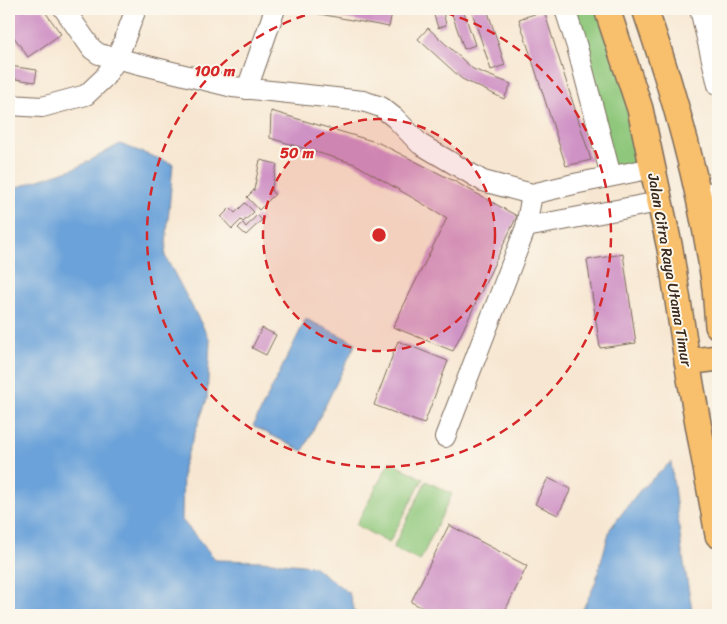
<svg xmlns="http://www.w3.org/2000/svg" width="727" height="624" viewBox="0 0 727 624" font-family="Sriracha,sans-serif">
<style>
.green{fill:#8fc87b;stroke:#65794c}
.water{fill:#6ba2d9;stroke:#53667c}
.building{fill:#cf92c5}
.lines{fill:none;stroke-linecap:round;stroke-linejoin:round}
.minor-casing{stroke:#7d6c5d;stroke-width:22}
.major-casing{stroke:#7d6c5d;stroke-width:28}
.minor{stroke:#fff;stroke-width:20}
.major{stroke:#f8bf6c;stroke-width:25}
.ring{fill:none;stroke:#d62828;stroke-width:2.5;stroke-dasharray:9 6}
.labels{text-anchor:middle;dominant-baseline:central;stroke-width:4;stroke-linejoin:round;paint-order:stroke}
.street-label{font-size:15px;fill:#3b2a1e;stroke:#fbf7ec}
.centre{fill:#d62828;stroke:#fbf7ec;stroke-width:2.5}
.ring-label{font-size:15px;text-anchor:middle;font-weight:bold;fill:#d62828;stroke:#fbf7ec;stroke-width:4;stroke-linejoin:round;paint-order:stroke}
</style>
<rect width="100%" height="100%" fill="#fbf7ec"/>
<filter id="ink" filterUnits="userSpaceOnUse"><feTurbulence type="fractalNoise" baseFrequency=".02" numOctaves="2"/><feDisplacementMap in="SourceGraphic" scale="10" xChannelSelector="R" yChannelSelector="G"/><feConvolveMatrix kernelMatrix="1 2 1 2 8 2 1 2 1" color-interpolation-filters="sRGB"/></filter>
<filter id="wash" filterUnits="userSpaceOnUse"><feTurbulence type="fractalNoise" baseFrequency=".0096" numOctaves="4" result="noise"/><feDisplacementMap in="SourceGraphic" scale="20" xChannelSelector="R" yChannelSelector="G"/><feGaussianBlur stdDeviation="1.12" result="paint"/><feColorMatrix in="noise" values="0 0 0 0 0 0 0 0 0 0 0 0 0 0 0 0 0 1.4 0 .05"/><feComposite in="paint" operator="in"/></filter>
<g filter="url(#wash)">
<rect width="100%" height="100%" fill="#f7e7d2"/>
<!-- green -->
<path class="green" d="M565 9H607L652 167 611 174Z
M390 461 423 479 389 543 356 525Z
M426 481 452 494 420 561 393 548Z"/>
<!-- water -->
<path class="water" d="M120 144 173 164 165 256 210 340 207 399 183 467 182 520 216 560 261 561 313 566 349 593 356 615H9V190L78 167Z
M306 319 356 343 303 451 253 426Z
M671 462 682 552 693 615H580L595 584 610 529 640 490Z"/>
<g id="blocks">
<!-- building -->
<path class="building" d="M9 9H43L61 34 28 57 9 30Z
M293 9H375L392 12 389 27Z
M460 9H463L475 45 464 49 451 11Z
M471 9H487L505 65 491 70Z
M544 11 591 160 566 166 519 19Z
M443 12 446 25 438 28 434 15Z
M428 28 473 69 511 84 504 99 462 79 418 39Z
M9 66 37 70 35 82 9 78Z
M271 111 379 143 454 181 517 216 453 351 393 327 447 218 355 164 270 138Z
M260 160 277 164 271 191 275 194 259 210 247 197 254 190Z
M245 203 254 212 243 222 241 220 232 229 221 217 230 208 235 213Z
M257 215 262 220 246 235 238 228 243 223 246 227Z
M623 254 636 343 600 348 587 260Z
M262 328 276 335 266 355 252 348Z
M398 341 448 361 424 424 374 405Z
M548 478 571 489 558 515 535 504Z
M449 525 527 566 503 615H437L411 602Z"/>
</g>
</g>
<g filter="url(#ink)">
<use href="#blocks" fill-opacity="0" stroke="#7d6c5d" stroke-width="1"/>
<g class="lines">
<!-- minor casing -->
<g class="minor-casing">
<path id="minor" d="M64 9 92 49 99 54 233 87 363 101 381 107 395 118 420 144 483 181 532 194 574 184 653 168
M565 9 577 47 611 176
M700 9 718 85
M247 89 275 9
M9 105 42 107 86 95 104 78 117 59 136 9
M697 194 718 192
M526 227 659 202
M445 437 526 227 532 194"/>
</g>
<!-- major casing -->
<g class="major-casing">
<path id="major" d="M607 9 640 109 670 249 689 373 718 535
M645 9C676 99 702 193 715 288 716 301 717 314 718 326
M687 362 718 358"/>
</g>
<!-- minor -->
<use href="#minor" class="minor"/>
<!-- major -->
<use href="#major" class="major"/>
</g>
</g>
<!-- distance rings -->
<circle cx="379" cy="235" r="116" fill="#d62828" fill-opacity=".12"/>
<g class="ring">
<circle cx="379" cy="235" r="116"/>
<path d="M431 9A232 232 0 1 1 327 9"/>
</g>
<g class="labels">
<!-- street labels -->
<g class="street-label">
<text transform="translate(670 270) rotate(80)">Jalan Citra Raya Utama Timur</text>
</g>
</g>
<circle cx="379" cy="235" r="8" class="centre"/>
<g class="ring-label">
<text x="215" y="76">100 m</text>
<text x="297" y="158">50 m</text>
</g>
<!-- margin -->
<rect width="727" height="624" fill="none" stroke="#fbf7ec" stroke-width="30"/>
</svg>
